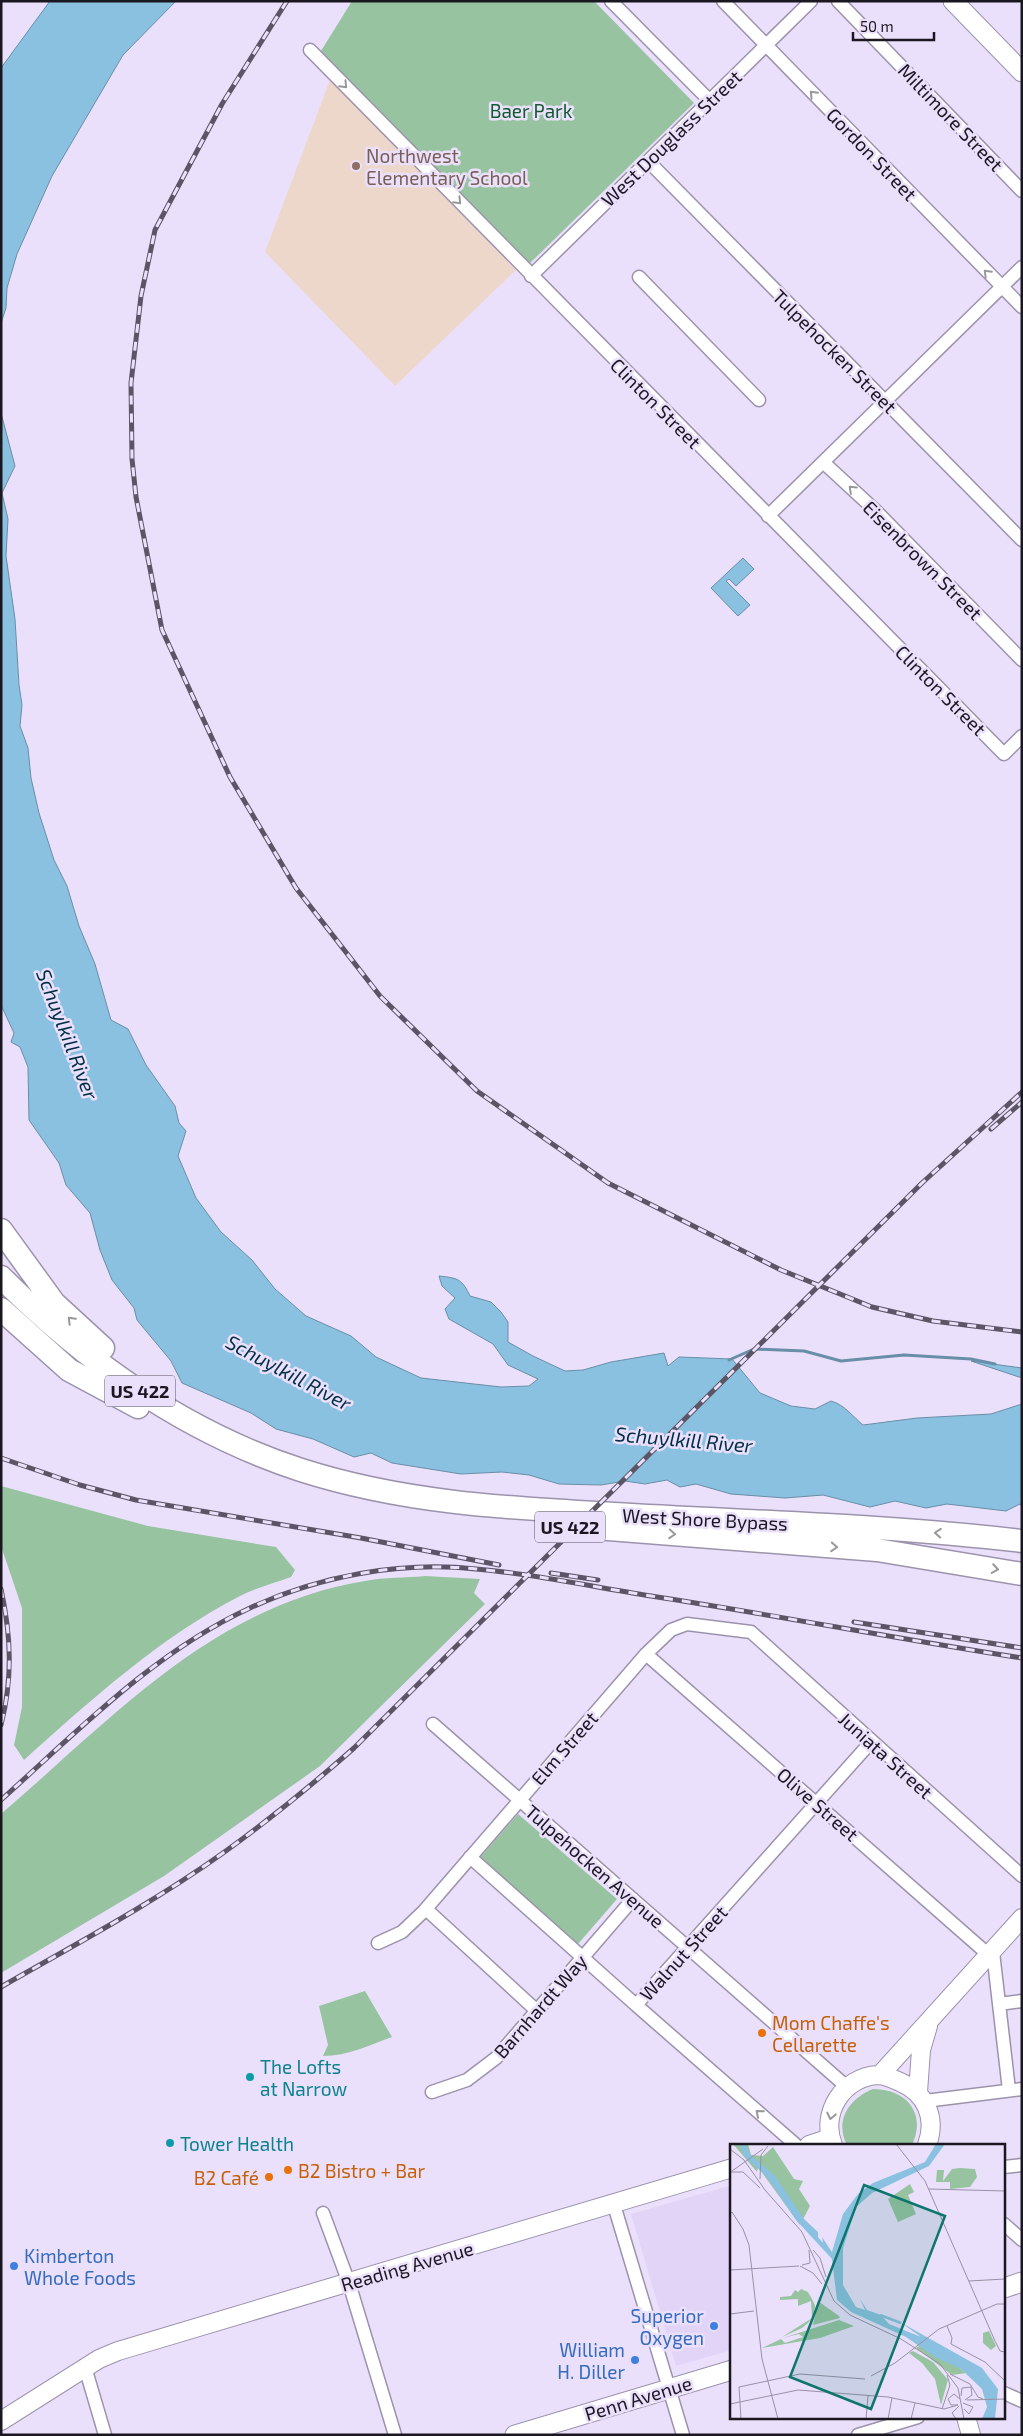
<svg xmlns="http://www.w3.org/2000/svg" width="1023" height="2436" viewBox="0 0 1023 2436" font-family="'Exo 2',sans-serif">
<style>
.built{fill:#e2d4f7}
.education{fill:#edd7ca}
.green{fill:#97c3a0}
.water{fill:#8bc1e0;stroke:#698ea7}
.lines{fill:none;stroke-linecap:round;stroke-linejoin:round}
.stream{stroke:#698ea7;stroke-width:3}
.street-casing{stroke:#9d92ac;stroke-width:15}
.secondary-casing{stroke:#9d92ac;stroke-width:20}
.primary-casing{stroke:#9d92ac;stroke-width:21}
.highway-casing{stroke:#9d92ac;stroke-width:25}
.street{stroke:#fff;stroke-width:12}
.secondary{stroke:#fff;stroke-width:18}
.primary{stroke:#fff;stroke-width:19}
.highway{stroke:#fff;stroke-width:22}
.rail-casing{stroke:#5b5565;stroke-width:5}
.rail{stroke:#ebe0fc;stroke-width:3;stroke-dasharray:9;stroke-linecap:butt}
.oneway{stroke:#98979b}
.education-dot{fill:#8d6e63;stroke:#ebe0fc;stroke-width:2}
.food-dot{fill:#e8710a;stroke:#ebe0fc;stroke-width:2}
.culture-dot{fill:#0f9aa8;stroke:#ebe0fc;stroke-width:2}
.shop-dot{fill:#3f7fe0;stroke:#ebe0fc;stroke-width:2}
.labels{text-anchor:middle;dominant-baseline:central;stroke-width:5;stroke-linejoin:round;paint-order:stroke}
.shield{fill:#ebe0fc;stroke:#595363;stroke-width:1}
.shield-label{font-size:18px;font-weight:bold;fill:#1b1721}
.park-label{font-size:19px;fill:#105a2d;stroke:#ebe0fc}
.street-label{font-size:19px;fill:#1b1721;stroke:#ebe0fc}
.education-label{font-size:19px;fill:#785e54;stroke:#ebe0fc;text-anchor:start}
.food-label{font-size:19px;fill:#c56008;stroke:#ebe0fc;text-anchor:start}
.culture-label{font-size:19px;fill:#0d838f;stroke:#ebe0fc;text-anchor:start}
.shop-label{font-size:19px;fill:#366cbe;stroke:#ebe0fc;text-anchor:end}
.water-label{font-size:20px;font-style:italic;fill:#002f45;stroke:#ebe0fc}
.inset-river{fill:none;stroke:#8bc1e0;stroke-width:2.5}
.inset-road{fill:none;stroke:#9890a4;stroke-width:1}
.view{fill:#0f766e;fill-opacity:0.15;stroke:#0f766e;stroke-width:2.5}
.inset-edge{fill:none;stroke:#1b1721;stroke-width:2.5}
</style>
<rect width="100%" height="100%" fill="#ebe0fc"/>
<!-- built -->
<path class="built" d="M732 2185V2350L676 2366 631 2214Z"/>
<!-- education -->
<path class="education" d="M330 80 516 270 395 386 265 252Z"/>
<!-- green -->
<path class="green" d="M352 1H594L694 103 528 265 321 51Z
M1 1486 148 1526 276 1547 295 1570 291 1577C274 1583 256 1588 240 1596 159 1638 92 1699 24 1760L14 1745 22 1707V1608L1 1546Z
M425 1576 480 1579 474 1593 485 1604 320 1766 164 1876 1 1973V1814C113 1718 212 1606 365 1581 385 1577 406 1578 425 1576Z
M518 1814 617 1899 578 1944 479 1859Z
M365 1991 392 2037C370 2045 348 2056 323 2056L328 2045 319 2006Z
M873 2089C906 2089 927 2113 912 2145H847C834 2120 850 2098 873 2089Z"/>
<!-- water -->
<path class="water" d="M50 1H176L123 55 52 176 17 254 7 288 6 308 1 323V68Z
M1 413 15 466 2 493 8 519 6 556 15 619 19 685 22 705 20 726 28 748 31 778 39 813 54 860 67 886 79 926 95 964 111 1020 128 1029 146 1065 175 1106 179 1123 186 1131 178 1156 196 1198 221 1232 252 1260 275 1289 306 1316 351 1336 376 1357 421 1378 501 1387 529 1386 538 1379 508 1365 493 1344 449 1319 445 1309 455 1298 442 1286 439 1276C458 1278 462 1279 470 1296L491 1302 501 1312 508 1322V1342L533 1356 565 1371 583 1370 611 1362 664 1353 668 1366 679 1357 732 1359 760 1393 791 1406 815 1409 831 1401C845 1405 852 1416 863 1425L917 1418 991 1414 1022 1404V1506L1020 1504 1006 1511 947 1504 926 1508 895 1501 870 1507 823 1495 785 1498 731 1494 696 1484 680 1487 667 1480 645 1484 625 1481 601 1485 559 1484 529 1475 502 1472 461 1474 392 1463 371 1453 354 1457 313 1439 276 1429 251 1413 182 1383 171 1361 137 1320 134 1308 112 1280 100 1250 90 1213 66 1185 59 1163 29 1120 28 1067 20 1047 11 1042 14 1033 1 1005Z
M743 558 754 569 736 586 729 579 726 581 750 605 738 616 711 588Z
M971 1361 1022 1368V1378Z"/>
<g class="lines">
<!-- stream -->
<path class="stream" d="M729 1360 754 1349 804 1351 841 1361 904 1355 971 1359 995 1364"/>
<!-- street casing -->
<g class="street-casing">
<path id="street" d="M611 1 710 101
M723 1 1022 307
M838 1 1022 191
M310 50 1004 754 1022 736
M648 161 1022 540
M531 276 811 1
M639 277 759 400
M823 462 876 511 1022 660
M768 516 1022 267
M646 1654 990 1956
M433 1724 847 2087
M470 1857 636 2005
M426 1909 537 2011
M378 1943 402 1932 424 1911 646 1654 671 1630 687 1624 751 1632 1022 1876
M993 1952 1009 2090
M999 2004 1022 2001
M432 2092 467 2080 496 2058 633 1899
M925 2101 1022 2089
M796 2145 636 2005 871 1742
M1004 2167 1022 2165
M614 2205 683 2435
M323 2213 349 2283 395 2435
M1004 2224 1022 2240
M85 2367 105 2435
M1004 2393 1022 2401
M858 2435 918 2417"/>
</g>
<!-- secondary casing -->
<g class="secondary-casing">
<path id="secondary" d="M880 2075 1022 1918
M918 2092 921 2050 928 2026
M809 2145 830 2138
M833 2145C820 2113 843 2077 878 2075 885 2075 893 2079 900 2082 926 2093 937 2118 927 2145
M966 2417 971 2435
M1 2421 99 2359 118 2351 732 2168"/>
</g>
<!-- primary casing -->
<g class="primary-casing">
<path id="primary" d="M953 1 1022 72
M1004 2288 1022 2282
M515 2435 732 2370"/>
</g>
<!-- highway casing -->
<g class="highway-casing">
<path id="highway" d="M1 1230 54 1303 103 1348
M1 1277C86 1362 187 1433 301 1470 404 1503 507 1508 614 1514 749 1522 887 1525 1022 1541
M1 1309 69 1370 138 1407
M583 1527 877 1550 1022 1574"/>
</g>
<!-- street -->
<use href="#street" class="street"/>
<!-- secondary -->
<use href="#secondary" class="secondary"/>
<!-- primary -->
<use href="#primary" class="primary"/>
<!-- highway -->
<use href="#highway" class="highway"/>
<!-- rail casing -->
<g class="rail-casing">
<path id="rail" d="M287 1 222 104 155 230 141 296 131 383 132 459 136 497 162 630 230 777 296 888 380 996 477 1091 608 1183 781 1270 872 1307 933 1321 1022 1332
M991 1129 1022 1102
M1 1458 80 1485 136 1500 361 1538 499 1565
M551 1573 598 1580
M1 1589C11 1635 13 1678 1 1725
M854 1622 1022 1648
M1 1800C79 1730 154 1652 250 1608 319 1576 400 1561 476 1569 535 1574 593 1587 651 1596 775 1615 898 1639 1022 1658
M1 1987C76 1944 153 1903 223 1853 269 1820 312 1785 354 1748L922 1183 1022 1092"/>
</g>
<!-- rail -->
<use href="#rail" class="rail"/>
</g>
<!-- one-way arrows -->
<defs><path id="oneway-chevron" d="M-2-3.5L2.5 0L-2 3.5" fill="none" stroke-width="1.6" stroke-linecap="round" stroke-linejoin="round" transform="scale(1.25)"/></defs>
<g class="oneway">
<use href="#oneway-chevron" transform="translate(344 85) rotate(46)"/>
<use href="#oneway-chevron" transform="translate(813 94) rotate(-134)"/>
<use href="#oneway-chevron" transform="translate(458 201) rotate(46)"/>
<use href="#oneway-chevron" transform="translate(987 273) rotate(-135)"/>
<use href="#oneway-chevron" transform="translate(852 489) rotate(-137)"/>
<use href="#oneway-chevron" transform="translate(71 1320) rotate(-135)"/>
<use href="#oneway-chevron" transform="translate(938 1533) rotate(-176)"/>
<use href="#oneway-chevron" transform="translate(672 1534) rotate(4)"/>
<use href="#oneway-chevron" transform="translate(834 1547) rotate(4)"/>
<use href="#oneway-chevron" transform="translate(995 1569) rotate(9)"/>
<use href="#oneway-chevron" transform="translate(759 2113) rotate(-139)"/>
<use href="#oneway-chevron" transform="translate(831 2116) rotate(102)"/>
</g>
<!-- markers -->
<circle class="education-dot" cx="356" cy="166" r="5"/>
<g class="food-dot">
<circle cx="762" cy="2033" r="5"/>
<circle cx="288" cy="2170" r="5"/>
<circle cx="269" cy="2177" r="5"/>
</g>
<g class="culture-dot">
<circle cx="250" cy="2077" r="5"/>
<circle cx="170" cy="2143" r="5"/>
</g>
<g class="shop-dot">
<circle cx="14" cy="2266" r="5"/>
<circle cx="714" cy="2326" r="5"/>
<circle cx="635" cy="2360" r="5"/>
</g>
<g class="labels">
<!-- shield labels -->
<g class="shield">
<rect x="105" y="1375.5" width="70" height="31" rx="4"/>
<rect x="535" y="1511.5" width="70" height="31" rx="4"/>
</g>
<g class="shield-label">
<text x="140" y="1391">US 422</text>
<text x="570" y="1527">US 422</text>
</g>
<!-- park labels -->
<g class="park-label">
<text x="531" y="110">Baer Park</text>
</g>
<!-- street labels -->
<g class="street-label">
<text transform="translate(951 117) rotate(46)">Miltimore Street</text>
<text transform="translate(671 138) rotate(-44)">West Douglass Street</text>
<text transform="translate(872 154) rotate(46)">Gordon Street</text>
<text transform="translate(835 351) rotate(45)">Tulpehocken Street</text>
<text transform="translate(656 403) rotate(45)">Clinton Street</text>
<text transform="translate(923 560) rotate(45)">Eisenbrown Street</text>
<text transform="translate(941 690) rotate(45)">Clinton Street</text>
<text transform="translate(705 1519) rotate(3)">West Shore Bypass</text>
<text transform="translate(564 1748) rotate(-49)">Elm Street</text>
<text transform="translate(886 1755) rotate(42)">Juniata Street</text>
<text transform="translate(818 1804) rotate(41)">Olive Street</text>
<text transform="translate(595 1866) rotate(41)">Tulpehocken Avenue</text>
<text transform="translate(683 1953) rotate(-48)">Walnut Street</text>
<text transform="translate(540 2006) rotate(-49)">Barnhardt Way</text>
<text transform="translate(407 2266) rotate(-16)">Reading Avenue</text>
<text transform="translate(638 2398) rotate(-17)">Penn Avenue</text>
</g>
<!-- education labels -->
<g class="education-label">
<text x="366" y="155">Northwest<tspan x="366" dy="22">Elementary School</tspan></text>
</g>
<!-- food labels -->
<g class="food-label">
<text x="772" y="2022">Mom Chaffe's<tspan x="772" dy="22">Cellarette</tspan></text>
<text x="298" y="2170">B2 Bistro + Bar</text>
<text x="259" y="2177" text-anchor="end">B2 Café</text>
</g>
<!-- culture labels -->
<g class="culture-label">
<text x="260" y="2066">The Lofts<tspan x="260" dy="22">at Narrow</tspan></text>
<text x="180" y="2143">Tower Health</text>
</g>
<!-- shop labels -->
<g class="shop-label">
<text x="24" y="2255" text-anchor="start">Kimberton<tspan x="24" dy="22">Whole Foods</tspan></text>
<text x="704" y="2315">Superior<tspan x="704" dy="22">Oxygen</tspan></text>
<text x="625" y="2349">William<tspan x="625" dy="22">H. Diller</tspan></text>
</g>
<!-- water labels -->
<g class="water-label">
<text transform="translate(68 1034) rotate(69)">Schuylkill River</text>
<text transform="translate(289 1372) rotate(28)">Schuylkill River</text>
<text transform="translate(684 1439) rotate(5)">Schuylkill River</text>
</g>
</g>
<!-- overview -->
<g transform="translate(730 2144)">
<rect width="275" height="275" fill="#ebe0fc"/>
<path d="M3 0H18L21 11 33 12 43 3 64 35 73 37 69 45 80 62 70 81 28 23 27 28ZM230 24 245 25 247 33 240 43 220 45V38H206L207 26H214L213 37 222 25ZM180 40 184 48 178 51 186 70 168 78 158 55ZM71 145 78 148 83 157 85 162 84 171 78 179 72 184 52 193 82 174 81 157 68 162V155L50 156V153L61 152 65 146 68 148ZM88 157 109 172 110 174 83 181ZM109 176 124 182 90 194 32 204 51 195 55 199 73 193 69 190 53 194ZM259 187 266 202 261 206 253 199V189ZM189 202 222 218 236 229 222 231 186 204ZM183 207 203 218 218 236 211 261 205 235 192 219 179 209Z" fill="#97c3a0"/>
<path d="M9 0H15L21 11 45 32 74 75 88 88V93L93 99 92 93 102 108 113 70 128 50 143 39 195 18 206 0H215L199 22 142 49 126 63 113 104V141L126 163 135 166 130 155 137 166 151 171 159 180 191 193 170 178 252 224 268 245 265 275H252L257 263 252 245 231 225 205 213 176 193 121 168 107 156 102 115 66 76 37 33 15 13Z" fill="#8bc1e0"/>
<path class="inset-river" d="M150 171 171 179"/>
<path class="inset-road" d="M166 0 195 37 265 197 270 207 275 208M0 5 14 16 35 46 72 88 104 157 120 171 171 195 210 220 228 244 234 275M2 27 33 5M1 28H13L30 44M30 35 31 11 38 2M199 45 275 47M0 70 2 68 13 85 19 101 32 215 48 275M83 106 90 114 96 133M72 121 80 119 79 106M70 122 83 129 92 140M0 126 69 122M239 137 275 135M0 170 24 167M217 182 222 194 221 200 255 218 275 237M220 230 240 240 248 253 253 255M141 232 165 219 209 185 267 160H275M231 252 232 244 241 243 242 251 235 256M237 256 275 255M233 259 243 263 239 270 234 265M0 260 68 246 158 253 214 265 228 261M228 261H221L218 255 224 250 230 255M212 265 220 241 217 231M11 275 9 243 70 230 135 235M136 275 138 252M158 275 162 254M181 275 185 259M226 275 222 269 229 262"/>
<path class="view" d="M134 41 215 72 141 265 60 233Z"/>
<rect width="275" height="275" class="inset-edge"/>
</g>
<!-- border -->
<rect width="1023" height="2436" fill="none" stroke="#1b1721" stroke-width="5"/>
<!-- scale -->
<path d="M853 32v8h81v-8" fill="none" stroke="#1b1721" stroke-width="2.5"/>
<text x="860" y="32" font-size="15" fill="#1b1721" stroke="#ebe0fc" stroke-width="4" paint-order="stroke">50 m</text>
</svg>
